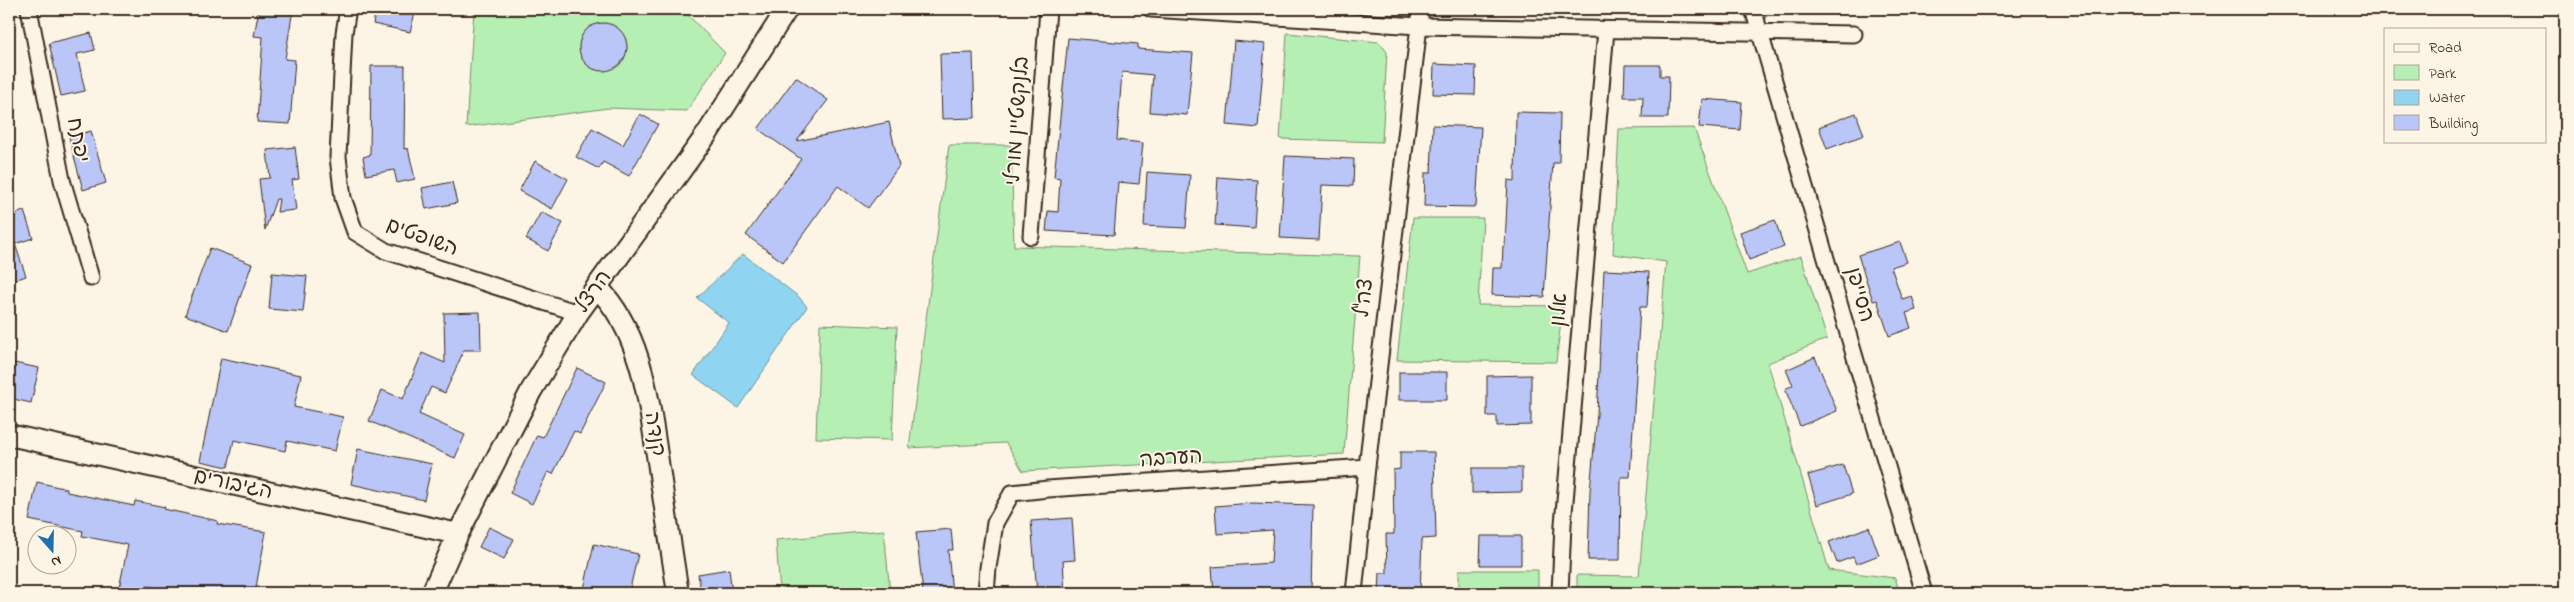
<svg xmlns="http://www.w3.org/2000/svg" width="2574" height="602" viewBox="0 0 2574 602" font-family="'Indie Flower','Playpen Sans Hebrew',sans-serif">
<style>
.green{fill:#b6efb3;stroke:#788c68}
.water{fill:#8fd5f1;stroke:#6d919d}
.building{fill:#bac6f7;stroke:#3b2a1e}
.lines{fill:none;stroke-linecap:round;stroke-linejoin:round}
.minor-casing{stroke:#3b2a1e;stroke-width:19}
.tertiary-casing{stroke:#3b2a1e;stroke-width:24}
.minor{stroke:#fcf5e5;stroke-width:15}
.tertiary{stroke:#fcf5e5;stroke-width:20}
.labels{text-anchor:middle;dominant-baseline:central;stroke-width:4;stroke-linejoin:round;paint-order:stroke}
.street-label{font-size:21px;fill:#3b2a1e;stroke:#fcf5e5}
</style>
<rect width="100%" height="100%" fill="#fcf5e5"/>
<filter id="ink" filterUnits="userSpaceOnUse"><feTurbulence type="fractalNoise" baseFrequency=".02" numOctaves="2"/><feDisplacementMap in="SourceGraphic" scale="10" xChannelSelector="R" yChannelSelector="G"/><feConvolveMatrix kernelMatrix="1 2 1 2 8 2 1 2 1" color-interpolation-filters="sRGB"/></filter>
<g filter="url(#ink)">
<!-- green -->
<path class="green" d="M474 9H682L725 53 687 111 609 108 466 127Z
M1287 33 1379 42 1387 52 1382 142 1280 139Z
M1694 128 1747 274 1801 256 1827 339 1768 363 1829 570 1895 578 1900 593H1577V575L1639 576 1666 262 1613 254 1619 129Z
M949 145H1011L1014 246 1360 256 1344 454 1023 471 1006 443 909 448Z
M1413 218H1483L1478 305 1563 306 1556 362 1397 360Z
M820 324 897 327 892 440 816 438Z
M884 530 890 593H780L776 540Z
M1459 570H1538V593H1459Z"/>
<!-- water -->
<path class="water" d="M743 254 799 297 807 307 738 408 693 375 729 323 697 298Z"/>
<!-- building -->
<path class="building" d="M259 9H293L285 59 295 60 290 124 257 122 263 37 254 36Z
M376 9H416L410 32 373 24Z
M579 47a24 24 0 1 1 48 0a24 24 0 1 1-48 0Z
M91 33 95 50 77 54 85 91 61 96 49 43Z
M1068 38 1138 44V49L1193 53 1187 115 1150 112 1153 75 1122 72 1117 140 1143 143 1139 184 1118 182 1114 235 1046 231 1048 211 1058 212 1060 178 1054 177Z
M1234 41 1265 44 1258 128 1227 125Z
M973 53 975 118 942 119 940 54Z
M1434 64 1476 66 1475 95 1433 94Z
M1625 65H1660V76H1669L1668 118H1642L1643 97H1624Z
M371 66H405L404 149 408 148 415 179 397 183 394 170 366 175 363 157 370 155Z
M796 77 828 100 797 141 889 122 899 166 868 208 838 186 783 262 746 235 801 159 758 129Z
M1702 99 1742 102 1740 130 1699 127Z
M1516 112 1560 113 1559 163H1553L1544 297 1492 295 1493 268H1502L1503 246H1505L1508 180 1515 181Z
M1856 113 1864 135 1827 149 1819 127Z
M640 114 658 124 629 176 603 162 599 169 576 157 592 128 623 145Z
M1433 125 1481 127 1476 207 1424 206 1425 173H1431Z
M91 131 106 183 83 190 69 137Z
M295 147 299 179 292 180 296 210 277 212 279 199H276L265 230 259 179 270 178 267 150Z
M1285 156 1354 159 1353 186 1322 185 1319 240 1280 238Z
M535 161 568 179 552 209 519 191Z
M1147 172 1190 175 1186 228 1144 226Z
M1218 177 1257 180 1254 228 1215 225Z
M452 182 457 203 426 209 422 188Z
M24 211 33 238 15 244 26 276 9 282V216Z
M541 212 563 223 548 251 526 239Z
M1775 220 1784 247 1749 260 1740 232Z
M1900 242 1907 262 1891 267 1902 299 1912 296 1916 310 1906 313 1911 328 1889 336 1877 300 1873 301 1858 255Z
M210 248 252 264 228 331 185 315Z
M1604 270 1649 272 1647 307H1640L1630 477H1621L1620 560H1588L1590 491 1597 414Z
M272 273 307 276 303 312 269 309Z
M480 312 481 350H464L445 393 431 387 419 414 465 435 455 458 369 421 382 390 403 399 422 353 445 363 444 313Z
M1815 357 1837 411 1800 426 1785 389 1793 385 1786 370Z
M221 358 301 375 294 407 343 417 335 451 287 441 285 451 234 440 228 467 200 461Z
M9 362 39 368 31 403 9 398Z
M577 368 606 382 580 434 574 431 553 474 548 472 532 504 510 493 537 435 543 437Z
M1399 372H1447V400H1399Z
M1531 375V425L1497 426V416H1487V376Z
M358 449 432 464 424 500 351 484Z
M1400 452H1434L1436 538 1422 539 1420 593H1379L1380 573H1387L1386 534H1394L1393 470 1400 469Z
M1843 465 1852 494 1817 505 1808 475Z
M1472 468H1522V492L1472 493Z
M37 482 67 489V492L134 506 135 501 165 507 164 509 218 521 217 524 266 532 255 593H183L148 586 147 593H118L128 545 82 536 83 531 29 520Z
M1252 503 1313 505 1311 593H1214L1212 567 1271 563 1273 530 1217 534 1215 506Z
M1072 518 1075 560 1063 561 1065 593H1037L1031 521Z
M489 527 514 539 504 559 479 547Z
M1869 527 1879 555 1856 564 1853 557 1837 563 1829 542Z
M951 529 953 550H948L952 593H923L916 532Z
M1481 536H1521V565H1480Z
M594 544 638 554 629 593H583Z
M729 569 732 593H701L698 574Z"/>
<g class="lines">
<!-- minor casing -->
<g class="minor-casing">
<path id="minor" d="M29 9 62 180 91 278
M348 9 344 33 338 157 343 198 355 232 386 251 578 313
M1151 9 1418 26 1854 34
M1753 9 1924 593
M1031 236 1048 9
M986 593 988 568 995 523 1012 493 1048 489 1367 467
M1354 593 1367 467 1421 9
M1560 593 1563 524 1606 30"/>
</g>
<!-- tertiary casing -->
<g class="tertiary-casing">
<path id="tertiary" d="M597 287C644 335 649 405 659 468 665 510 672 552 678 593
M9 435 458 534
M432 593 458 534 531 391 578 313 707 134 787 9"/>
</g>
<!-- minor -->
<use href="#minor" class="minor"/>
<!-- tertiary -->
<use href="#tertiary" class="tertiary"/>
</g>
</g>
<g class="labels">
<!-- street labels -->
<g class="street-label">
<text transform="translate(1018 121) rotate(-86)">בלנקשטיין מורלי</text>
<text transform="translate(77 140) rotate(79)">יפתח</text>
<text transform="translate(422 238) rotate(20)">השופטים</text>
<text transform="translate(594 292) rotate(-54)">הרצל</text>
<text transform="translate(1859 295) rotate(74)">הסייפן</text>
<text transform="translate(1365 298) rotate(-83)">צה"ל</text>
<text transform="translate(1560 310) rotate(-85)">אלון</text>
<text transform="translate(654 434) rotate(81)">קנדה</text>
<text transform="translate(1171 459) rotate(-4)">הערבה</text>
<text transform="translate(233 485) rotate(12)">הגיבורים</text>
</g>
</g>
<!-- margin -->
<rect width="2574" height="602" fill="none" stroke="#fcf5e5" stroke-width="30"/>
<rect x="15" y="15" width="2544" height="572" fill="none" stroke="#3b2a1e" stroke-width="2" filter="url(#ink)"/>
<!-- legend -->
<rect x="2384" y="28" width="162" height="115" fill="#fcf5e5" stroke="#afa495"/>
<rect x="2394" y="44" width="25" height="8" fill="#fcf5e5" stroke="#afa495"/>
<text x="2429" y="52" font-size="15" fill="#3b2a1e">Road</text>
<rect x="2394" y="65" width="25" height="15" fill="#b6efb3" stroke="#afa495"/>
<text x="2429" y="78" font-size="15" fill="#3b2a1e">Park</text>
<rect x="2394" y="90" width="25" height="15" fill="#8fd5f1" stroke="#afa495"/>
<text x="2429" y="102" font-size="15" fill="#3b2a1e">Water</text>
<rect x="2394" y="115" width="25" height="15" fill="#bac6f7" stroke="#afa495"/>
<text x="2429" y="128" font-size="15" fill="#3b2a1e">Building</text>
<!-- north arrow -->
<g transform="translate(52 550) rotate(160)"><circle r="24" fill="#fcf5e5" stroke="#afa495"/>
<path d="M0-4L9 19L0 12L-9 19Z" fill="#1f6fb2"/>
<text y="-8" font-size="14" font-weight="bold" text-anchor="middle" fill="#3b2a1e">N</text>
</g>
</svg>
